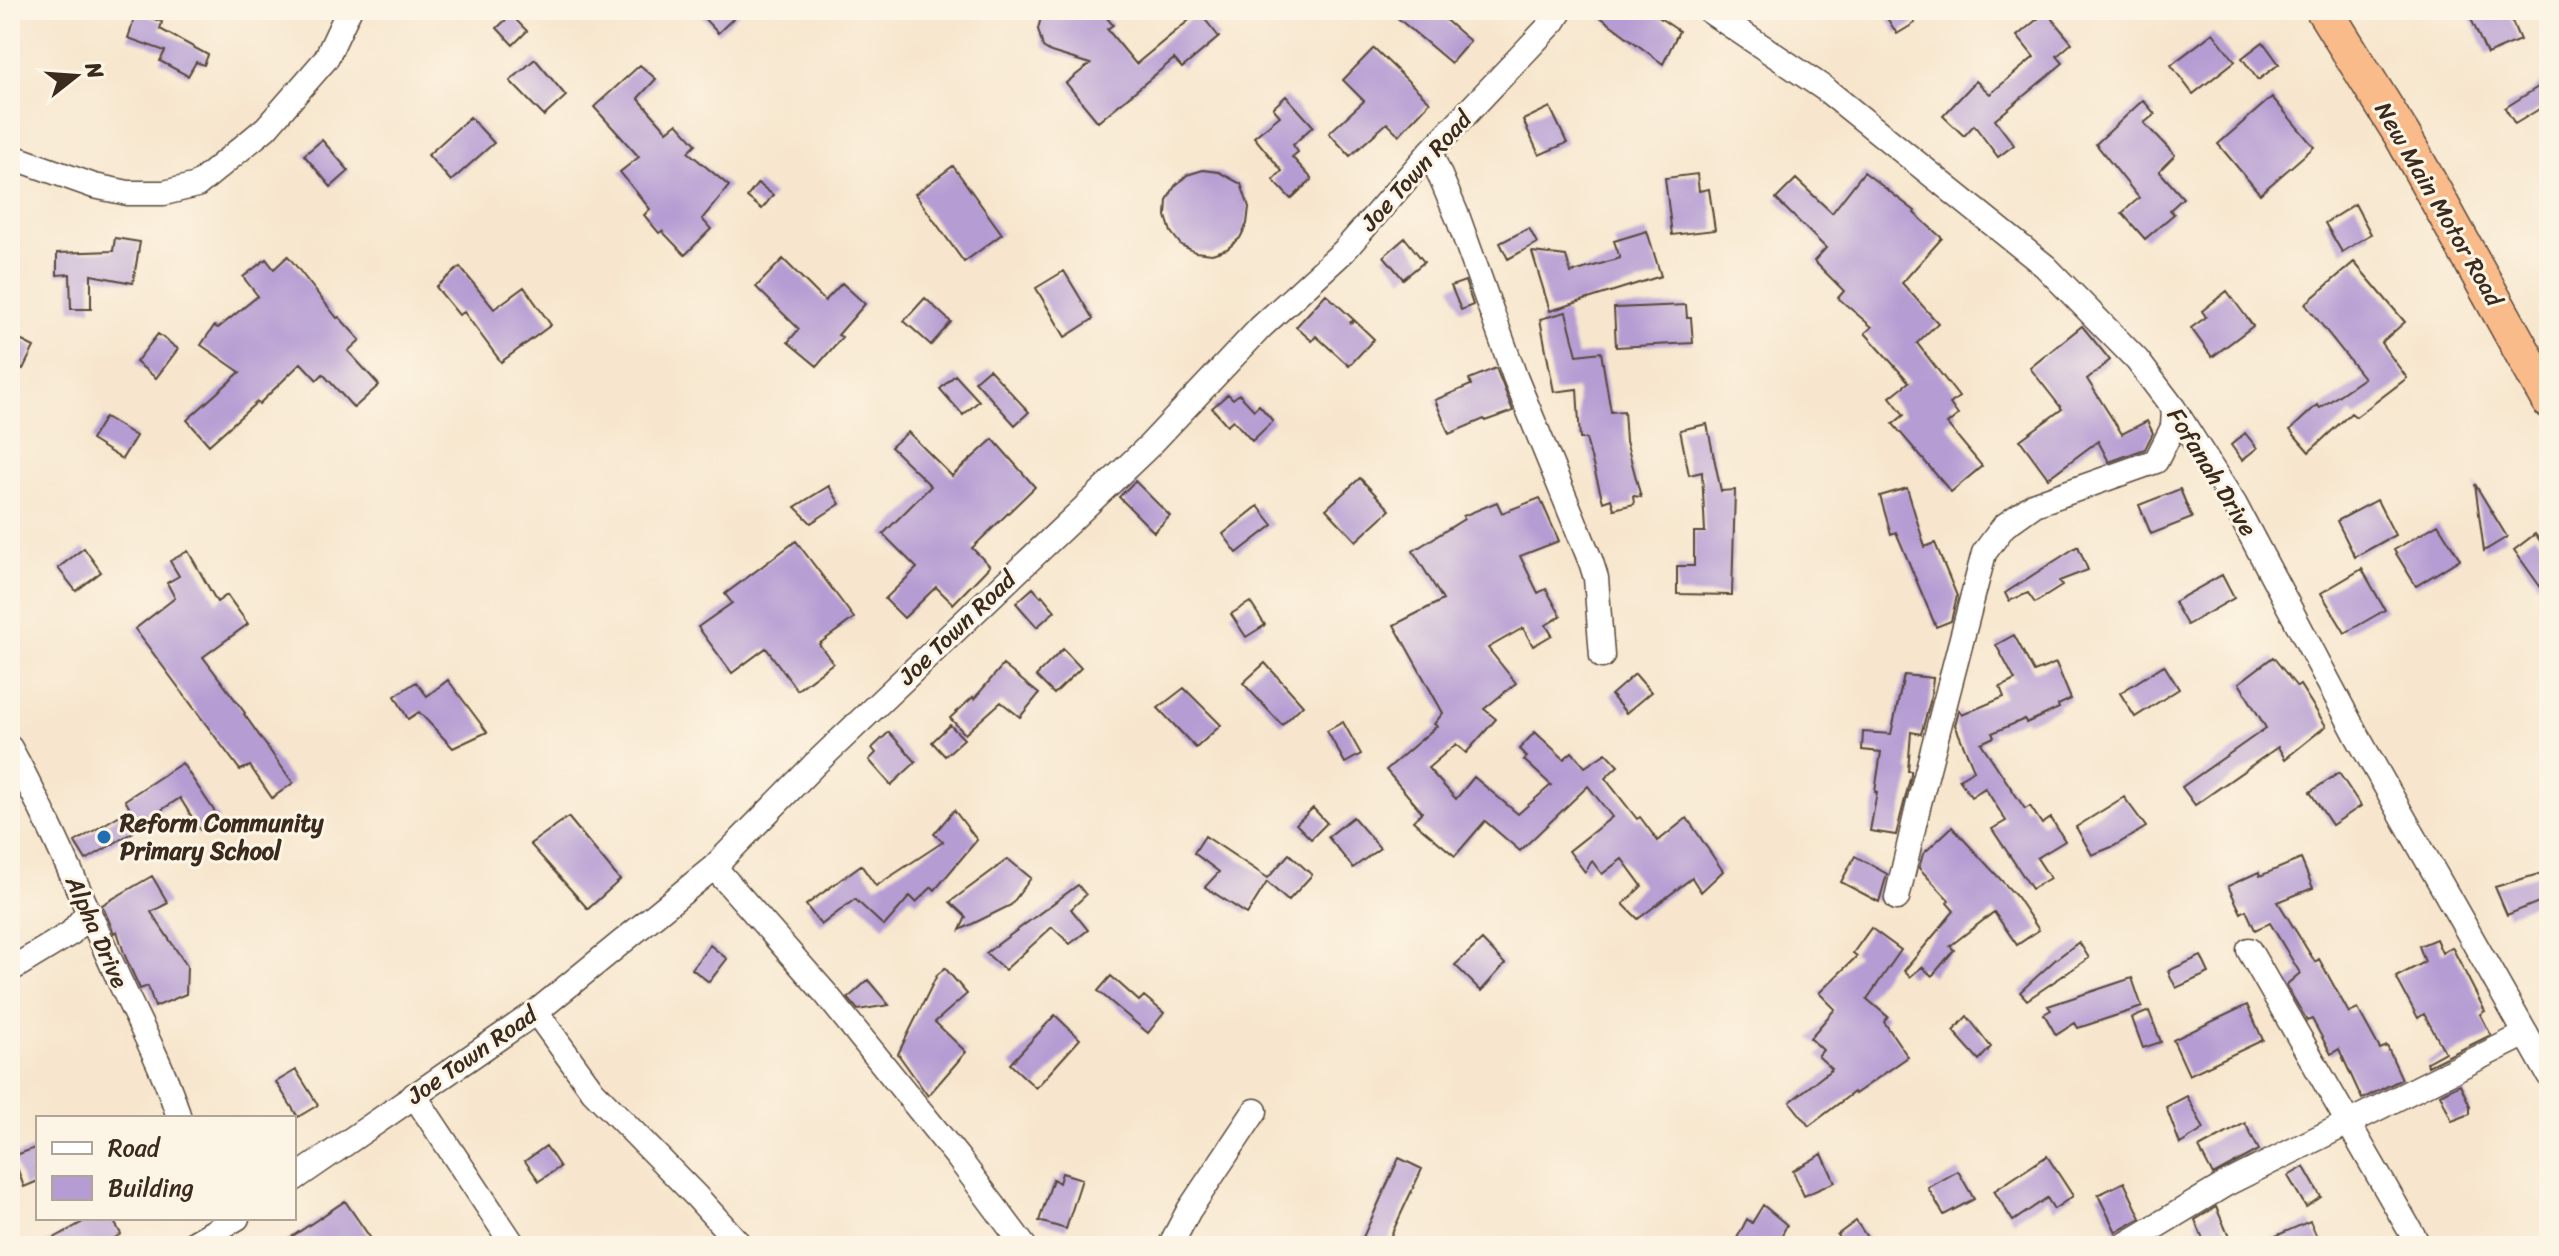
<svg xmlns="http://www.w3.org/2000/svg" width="2559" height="1256" viewBox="0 0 2559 1256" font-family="Sriracha,sans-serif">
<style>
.building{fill:#b59cd3}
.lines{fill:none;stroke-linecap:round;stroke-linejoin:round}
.minor-casing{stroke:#574638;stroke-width:27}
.highway-casing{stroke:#574638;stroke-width:39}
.minor{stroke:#fff;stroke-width:24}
.highway{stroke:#fabb8b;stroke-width:36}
.poi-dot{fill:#1f6fb2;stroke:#fcf5e5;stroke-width:3}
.labels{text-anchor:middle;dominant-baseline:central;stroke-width:6;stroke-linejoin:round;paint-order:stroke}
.street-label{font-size:24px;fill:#3b2a1e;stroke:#fcf5e5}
.poi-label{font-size:24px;font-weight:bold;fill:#3b2a1e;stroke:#fcf5e5;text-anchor:start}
</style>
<rect width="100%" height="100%" fill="#fcf5e5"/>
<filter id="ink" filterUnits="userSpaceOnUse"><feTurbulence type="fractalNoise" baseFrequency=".0125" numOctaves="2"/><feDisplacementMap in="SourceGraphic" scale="16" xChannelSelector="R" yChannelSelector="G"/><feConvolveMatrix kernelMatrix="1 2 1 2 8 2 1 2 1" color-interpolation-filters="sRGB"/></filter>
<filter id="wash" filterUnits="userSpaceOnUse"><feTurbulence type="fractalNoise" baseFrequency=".006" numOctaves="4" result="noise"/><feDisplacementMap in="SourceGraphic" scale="32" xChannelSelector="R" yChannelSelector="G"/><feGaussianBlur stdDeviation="1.8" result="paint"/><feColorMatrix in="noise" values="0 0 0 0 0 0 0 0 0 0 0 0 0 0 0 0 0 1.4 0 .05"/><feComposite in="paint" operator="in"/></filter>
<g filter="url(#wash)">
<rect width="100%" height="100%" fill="#f7e6cd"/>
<g id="blocks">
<!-- building -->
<path class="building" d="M696 10H742L718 33Z
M1043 10H1100L1113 25 1107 29 1136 64 1199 12 1219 37 1182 68 1174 59 1098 122 1066 83 1090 64 1051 52 1043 47 1038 29Z
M1388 10H1434L1470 41 1451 63Z
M1591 10H1648L1679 31 1663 64Z
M1882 10H1907L1915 23 1897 34Z
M2467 10H2507L2520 40 2487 54Z
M137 12 162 22 160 29 208 55 204 65 196 62 188 76 160 61 165 51 128 38Z
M2046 12 2072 43 2057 56 2063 63 1995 120 2014 145 1998 157 1974 125 1964 136 1943 116 1976 81 1990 94 2034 57 2017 36Z
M511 15 527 31 513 45 497 28Z
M2213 33 2235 61 2193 94 2171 65Z
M2263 42 2279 64 2258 80 2242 58Z
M1374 48 1430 102 1399 135 1387 123 1350 156 1329 133 1364 101 1343 80Z
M535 59 566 96 544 116 510 81Z
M640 65 656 79 638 98 667 131 677 123 696 144 688 152 729 186 702 219 711 229 685 255 662 231 659 233 644 215 650 209 620 172 639 157 594 107Z
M2549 80V103L2515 124 2505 108Z
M1286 96 1313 126 1293 145 1298 152 1292 157 1312 179 1291 199 1273 180 1282 171 1254 137 1280 116 1273 108Z
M2272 97 2314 147 2260 194 2218 144Z
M2143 100 2155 114 2144 123 2175 155 2160 170V172L2183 198 2170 210 2174 214 2145 239 2122 213 2139 198 2096 144Z
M1550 107 1567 143 1539 155 1523 120Z
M470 117 494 143 451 181 428 155Z
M322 140 349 171 331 187 304 155Z
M953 166 1002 234 964 262 915 194Z
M1203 170 1219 172 1241 184 1249 207 1247 224 1240 238 1227 249 1212 254 1195 252 1181 245 1171 232 1166 216 1167 200 1175 186 1187 175Z
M1864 172 1915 211 1914 213 1942 238 1902 283 1938 323 1917 343 1959 397 1950 404 1958 415 1947 424 1982 466 1951 492 1893 424 1904 415 1890 397 1909 382 1865 333 1872 327 1838 298 1844 291 1814 261 1826 248 1776 199 1796 179 1832 213Z
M1697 174 1699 191 1709 189 1715 230 1672 235 1665 178Z
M758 183 773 195 762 209 747 197Z
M2355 204 2371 234 2342 252 2325 223Z
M1529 228 1537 243 1508 259 1500 243Z
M1647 231 1661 276 1550 311 1532 252 1566 256 1571 273 1620 258 1614 241Z
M115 238 140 242 133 283 91 275V309H71L70 274 57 275V253L113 251Z
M1405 238 1424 262 1403 279 1384 256Z
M288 256 337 318 339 317 360 340 348 351 379 385 354 408 323 374 317 380 301 363 259 404 257 402 209 445 187 420 240 372 201 345 214 326 218 328 258 296 243 277 266 259 274 269Z
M783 259 825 301 842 283 865 304 838 335 842 337 817 366 788 342 799 329 756 287Z
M2354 262 2405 322 2381 343 2407 378 2356 417 2351 413 2309 452 2290 430 2317 405 2320 408 2364 378 2305 304Z
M460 267 494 309 524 287 551 325 501 362 464 312 459 315 436 287Z
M1064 271 1093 319 1065 337 1036 288Z
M1465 281 1473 305 1461 310 1451 286Z
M2227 291 2253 326 2212 357 2191 328 2206 317 2202 311Z
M1326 294 1354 320 1349 323 1355 321 1374 339 1349 366 1316 336 1312 341 1296 327Z
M925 298 951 322 931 345 904 321Z
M1686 305 1687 318H1691L1693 343 1616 347 1614 308Z
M1566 312 1577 355 1601 352 1611 412 1624 411 1626 441 1641 497 1633 496 1634 504 1614 509 1611 499 1603 502 1586 439H1580L1577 389 1554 392 1540 319Z
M2082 326 2110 360 2087 379 2122 434 2147 421 2153 433 2145 449 2109 462 2098 441 2048 478 2020 440 2062 409 2030 368Z
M158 334 178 349 156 378 136 362Z
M10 335 34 347 23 369 10 363Z
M1496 368 1513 411 1485 421 1484 419 1449 434 1435 400 1471 385 1469 379Z
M989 369 1029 412 1015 425 975 381Z
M955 375 979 401 963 415 940 389Z
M1228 394 1233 399 1239 394 1254 410 1259 405 1273 421 1252 441 1233 420 1227 425 1212 408Z
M105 417 136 436 122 459 91 440Z
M1707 424 1721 491 1735 490 1732 595 1677 594V566H1694V532H1705L1702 472 1689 475 1680 430Z
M908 432 952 476 993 439 1035 487 972 548 990 566 953 604 936 587 904 618 885 599 917 568 883 534 931 486 891 447Z
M2245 433 2257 448 2242 460 2231 445Z
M1360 478 1390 510 1356 541 1326 509Z
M1135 481 1170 516 1154 532 1119 497Z
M2475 484 2507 537 2484 551Z
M829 486 840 504 811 523 795 507Z
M1907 488 1925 547 1935 543 1957 596 1951 621 1936 627 1896 532 1891 534 1880 496Z
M2180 489 2192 518 2151 534 2139 505Z
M1540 498 1559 541 1520 556 1538 593 1546 589 1561 616 1546 625 1552 635 1533 646 1523 628 1488 648 1516 683 1484 709 1496 719 1466 753 1456 744 1428 768 1456 799 1474 777 1518 814 1551 785 1524 760 1527 757 1519 749 1535 732 1564 759 1572 752 1585 767 1606 753 1618 766 1605 778 1637 819 1640 817 1658 841 1687 818 1723 871 1701 892 1692 878 1638 919 1623 904 1642 886 1622 859 1602 874 1592 861 1585 872 1569 851 1612 817 1588 786 1520 851 1485 821 1455 856 1413 821 1422 812 1386 770 1437 726 1434 724 1443 713 1394 625 1443 600 1413 551 1464 519 1463 516 1497 502 1502 513Z
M2377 500 2395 535 2355 557 2337 521Z
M1258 506 1273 525 1237 553 1223 534Z
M2438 524 2460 559 2416 586 2394 550Z
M2535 534 2549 553V599L2514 550Z
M796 541 854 618 819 644 833 663 797 690 766 648 732 673 698 627 732 603 725 594Z
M2078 546 2088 570 2059 581 2062 586 2035 603 2028 593 2009 601 2005 593Z
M84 548 101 572 76 591 58 568Z
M188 551 217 602 227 595 248 624 203 657 245 713 244 714 293 783 272 798 250 766 240 770 135 629 175 598 167 583 179 576 170 561Z
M2362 569 2385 610 2345 633 2321 593Z
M2222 575 2234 598 2187 625 2174 602Z
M1033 588 1041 597 1042 595 1055 611 1037 627 1016 603Z
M1250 602 1265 625 1246 637 1231 614Z
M2014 635 2034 672 2056 663 2071 699 2058 705 2059 708 2042 716 2026 723 2025 719 1992 733 1994 737 1981 743 2025 809 2030 806 2042 824 2051 818 2065 841 2037 858 2050 878 2032 889 1992 829 2006 821 1985 788 1971 797 1959 779 1974 770 1955 725 1959 710 1962 715 2004 697 2000 687 2015 680 1996 645Z
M1063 649 1081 668 1054 694 1036 676Z
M2273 657 2297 687 2300 685 2326 726 2285 759 2278 747 2195 805 2182 787 2266 728 2239 683Z
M1265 663 1303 705 1282 725 1243 683Z
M1003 665 1039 694 1020 717 1001 702 965 734 950 718 973 697 974 699Z
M2164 665 2179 689 2135 717 2120 693Z
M1635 674 1651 692 1626 713 1611 695Z
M1904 675 1933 678 1930 702 1921 734 1911 732 1908 771H1911V775L1896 835 1870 831 1877 792H1875L1881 752 1862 750 1863 732 1891 734Z
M448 680 487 732 453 748 419 712 408 719 395 696 416 682 427 696Z
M1184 688 1221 725 1196 748 1158 708Z
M1343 722 1361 754 1345 763 1327 731Z
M950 725 964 739 945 756 932 742Z
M889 732 916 762 891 785 869 760 876 753 872 748Z
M182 763 219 818 200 830 180 798 132 829 133 832 86 860 75 842 130 809 125 800Z
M2339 773 2361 806 2332 825 2310 792Z
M2124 797 2146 827 2114 846 2092 855 2076 827Z
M1313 808 1327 823 1311 839 1296 824Z
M954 810 977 840 935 890 932 887 916 902 910 896 884 926 855 899 821 925 806 905 861 865 876 886 943 842 934 834Z
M568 817 620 880 588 909 530 844Z
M1353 817 1380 848 1353 868 1328 837Z
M1952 827 2016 896 2039 930 2017 945 1994 912 1950 946 1954 950 1932 976 1922 967 1910 977 1904 971 1954 911 1947 903 1949 900 1919 868 1923 854Z
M1205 836 1268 878 1289 854 1312 875 1288 901 1267 882 1247 914 1205 887 1219 872 1194 853Z
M1855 856 1887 874 1879 902 1841 882Z
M1008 859 1031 878 1011 905 960 930 966 917 950 902Z
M2301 859 2313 888 2278 902 2315 962 2319 959 2349 1013 2358 1009 2380 1049 2387 1046 2402 1079 2362 1099 2339 1049 2331 1054 2312 1019 2307 1021 2286 985 2300 973 2270 923 2255 930 2246 910 2241 913 2228 886 2259 872 2260 876Z
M2542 873 2549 898 2507 915 2495 887Z
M152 876 168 903 151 912 187 966 186 994 155 1007 148 986 140 989 125 956 117 931 114 933 102 905Z
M1078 885 1086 895 1071 909 1088 930 1070 944 1052 927 1005 970 986 953Z
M1871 928 1901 950 1867 999 1888 1017 1884 1022 1908 1057 1855 1094 1854 1092 1809 1126 1790 1102 1832 1069 1818 1056 1823 1050 1810 1038 1835 1009 1819 993 1857 956 1853 953Z
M2436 939 2442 953 2452 947 2485 1011 2480 1014 2491 1035 2428 1066 2427 1062 2445 1052 2424 1014 2418 1018 2396 977 2425 962 2419 946Z
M1482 940 1505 964 1481 991 1455 965Z
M2079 942 2089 958 2027 1000 2020 992 2055 960Z
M710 945 727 959 709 982 692 969Z
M2201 956 2209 973 2176 988 2168 971Z
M945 968 967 994 935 1022 966 1052 928 1096 898 1054 937 975Z
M1111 976 1139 1001 1144 996 1164 1013 1148 1033 1098 991Z
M2132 978 2142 1007 2078 1028 2075 1023 2056 1035 2044 1014 2051 1010 2048 1006Z
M868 980 889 1005 858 1010 848 998Z
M2247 1005 2263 1040 2189 1075 2173 1040Z
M2149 1011 2161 1042 2143 1048 2132 1018Z
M1055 1015 1080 1039 1036 1088 1010 1064Z
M1967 1016 1991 1047 1979 1060 1953 1031Z
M296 1070 318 1105 298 1117 276 1082Z
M2460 1084 2470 1106V1114L2452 1121 2440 1094Z
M2187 1096 2204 1129 2180 1144 2166 1107Z
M2245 1123 2259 1150 2213 1175 2199 1148Z
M546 1146 560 1167 539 1181 525 1161Z
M38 1147V1181L24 1187 13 1156Z
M1822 1154 1835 1182 1804 1196 1793 1171Z
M2047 1156 2073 1196 2054 1209 2047 1198 2013 1221 1994 1191Z
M1399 1158 1422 1169 1386 1246H1359Z
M2304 1167 2321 1197 2306 1207 2288 1176Z
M1958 1171 1974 1199 1944 1215 1928 1188Z
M1062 1173 1082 1179 1066 1229 1039 1221 1053 1179 1059 1183Z
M2124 1182 2141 1218 2116 1232 2098 1195Z
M345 1201 376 1246H278Z
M1763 1205 1787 1225 1776 1246H1747L1735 1242 1747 1219 1752 1223Z
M2216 1207 2233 1246H2206L2195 1220Z
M90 1218H112L121 1234 101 1246H40Z
M1856 1221 1873 1246H1844L1837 1235Z
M2310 1221 2321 1246H2253Z"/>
</g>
</g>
<g filter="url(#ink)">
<use href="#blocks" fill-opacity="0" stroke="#574638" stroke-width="2"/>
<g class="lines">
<!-- minor casing -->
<g class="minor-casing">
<path id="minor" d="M1708 10 1825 89 2045 266 2137 360 2174 409 2235 505 2356 734 2549 1075
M1430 152 1458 218 1515 377 1591 562 1596 578 1602 656
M10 156 94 186 128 193H164L197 185 266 128 326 59 349 10
M10 748C49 820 81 896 115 971 135 1016 166 1071 179 1118
M714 867 826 994 959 1159 1024 1246
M1897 898 1918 807 1984 553 2004 526 2035 504 2156 461 2173 427 2174 409
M2249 950 2419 1246
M10 970 71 933 88 912
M536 1012 593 1091 697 1197 741 1246
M414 1095 514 1246
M294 1179 536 1012 714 867 815 764 1149 446 1261 327 1344 251 1430 152 1554 21 1561 10
M189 1246 237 1218
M1170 1246 1189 1210 1255 1111
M2123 1246 2226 1184 2526 1034"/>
</g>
<!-- highway casing -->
<g class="highway-casing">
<path id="highway" d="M2324 10 2402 135 2549 400"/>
</g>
<!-- minor -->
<use href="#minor" class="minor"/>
<!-- highway -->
<use href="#highway" class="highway"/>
</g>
</g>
<!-- markers -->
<circle class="poi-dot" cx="104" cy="837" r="8"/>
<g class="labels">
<!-- street labels -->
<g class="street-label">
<text transform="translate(1416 171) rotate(-48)">Joe Town Road</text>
<text transform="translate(2439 204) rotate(60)">New Main Motor Road</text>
<text transform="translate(2212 472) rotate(58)">Fofanah Drive</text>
<text transform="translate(957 628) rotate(-44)">Joe Town Road</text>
<text transform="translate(97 932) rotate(66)">Alpha Drive</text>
<text transform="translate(472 1055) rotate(-35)">Joe Town Road</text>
</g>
<!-- poi labels -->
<g class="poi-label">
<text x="120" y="823">Reform Community<tspan x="120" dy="28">Primary School</tspan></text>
</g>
</g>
<!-- margin -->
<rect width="2559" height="1256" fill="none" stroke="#fcf5e5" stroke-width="40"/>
<!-- legend -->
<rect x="36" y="1116" width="260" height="104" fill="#fcf5e5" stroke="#afa495" stroke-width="2"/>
<rect x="52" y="1142" width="40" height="12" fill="#ffffff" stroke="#afa495" stroke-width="2"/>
<text x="108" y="1156" font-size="24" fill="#3b2a1e">Road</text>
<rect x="52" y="1176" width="40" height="24" fill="#b59cd3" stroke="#afa495" stroke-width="2"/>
<text x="108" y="1196" font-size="24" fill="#3b2a1e">Building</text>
<!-- north arrow -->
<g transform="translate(76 76) rotate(73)" stroke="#fcf5e5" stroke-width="6" paint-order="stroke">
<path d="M0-6L14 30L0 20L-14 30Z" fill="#3b2a1e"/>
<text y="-12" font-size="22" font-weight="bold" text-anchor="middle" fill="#3b2a1e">N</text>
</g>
</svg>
